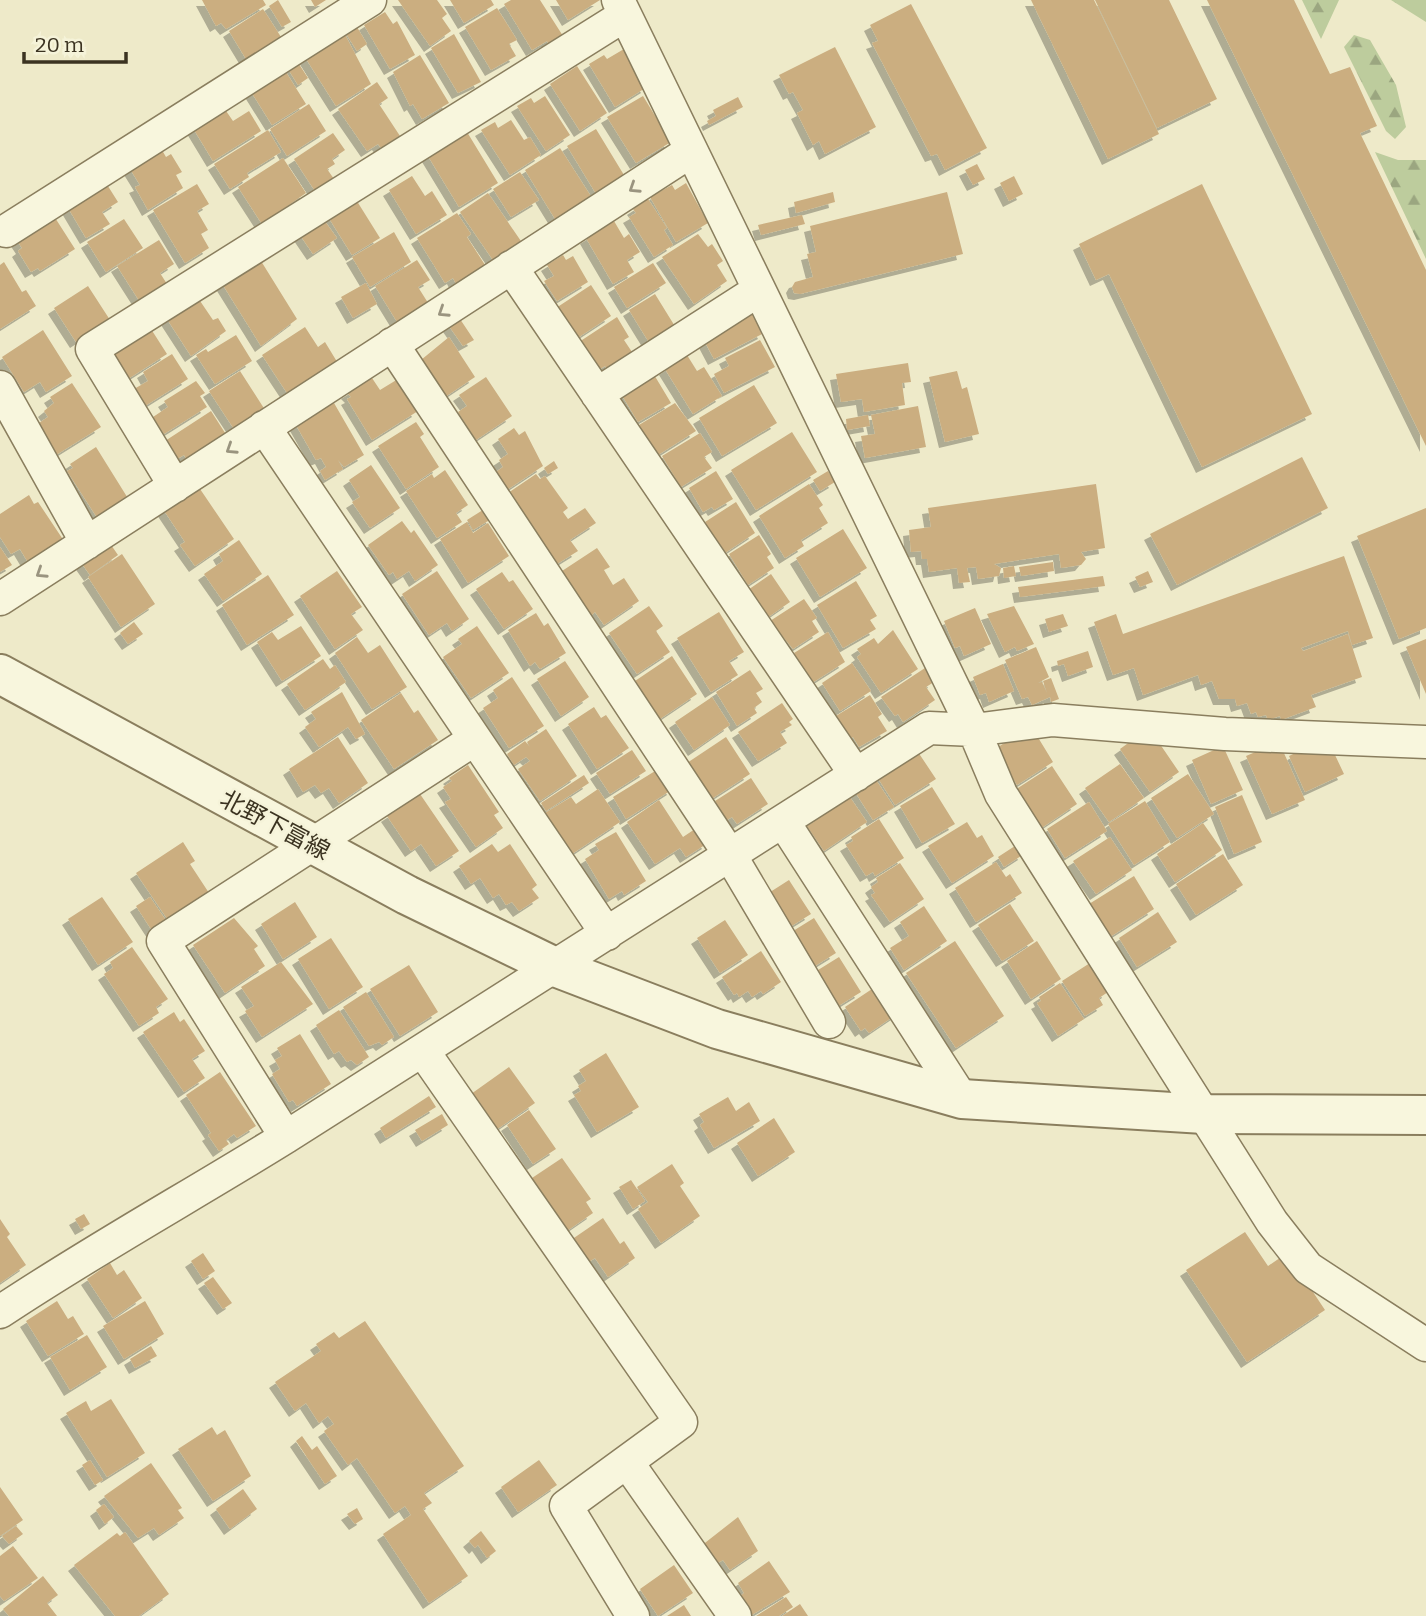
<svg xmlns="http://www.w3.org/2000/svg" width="1426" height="1616" viewBox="0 0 1426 1616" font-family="Bitter,'Noto Sans JP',serif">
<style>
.forest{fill:url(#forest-firs)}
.building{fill:#cbae80;filter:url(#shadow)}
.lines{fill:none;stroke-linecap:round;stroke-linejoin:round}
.minor-casing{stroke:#8a7e5e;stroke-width:35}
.tertiary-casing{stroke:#8a7e5e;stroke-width:42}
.minor{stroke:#f8f6dd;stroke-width:32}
.tertiary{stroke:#f8f6dd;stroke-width:38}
.oneway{stroke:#9a947f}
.labels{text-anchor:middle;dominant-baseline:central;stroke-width:5;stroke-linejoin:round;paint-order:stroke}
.street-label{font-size:24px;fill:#3b3321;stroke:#f5f3d9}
</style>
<defs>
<pattern id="forest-firs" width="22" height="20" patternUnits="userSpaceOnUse" patternTransform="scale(1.75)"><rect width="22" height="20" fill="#bdcc9d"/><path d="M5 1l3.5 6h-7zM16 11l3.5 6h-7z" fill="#9ba680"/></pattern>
<filter id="shadow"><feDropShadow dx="-6" dy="6" stdDeviation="0" flood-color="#0004"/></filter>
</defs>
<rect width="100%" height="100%" fill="#eeeac9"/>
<!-- forest -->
<path class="forest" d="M1302 0H1339L1321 39Z
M1391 0H1426V22Z
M1354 35 1370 40 1396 85 1406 127 1395 139 1386 131 1344 47Z
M1375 152 1398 160H1426V259Z"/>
<!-- building -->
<path class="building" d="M202 0H263L266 5 226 29 221 23 216 26Z
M278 0 291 22 282 27 269 6Z
M311 0H326L315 7Z
M398 0H437L447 14 442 18 451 31 430 46Z
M450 0H491L494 5 464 23Z
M511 0H540L563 36 549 45 547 41 532 50 504 4Z
M556 0H600L568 20Z
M1031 0H1094L1159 134 1108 159Z
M1095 0H1169L1217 99 1157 128Z
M1207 0H1294L1330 74 1350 67 1377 126 1360 133 1426 270V446Z
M911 4 987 148 945 170 937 154 931 156 872 43 878 41 870 25Z
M497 8 517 40 509 44 516 56 491 70 465 27Z
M263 9 281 37 246 59 229 31Z
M385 12 393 24 397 21 415 55 390 69 364 25Z
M354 22 367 44 357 51 343 29Z
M342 29 371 84 336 106 303 54Z
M454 34 481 82 458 93 431 48Z
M835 47 876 127 825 154 819 141 813 145 797 113 803 110 793 92 789 94 779 75Z
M624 49 647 87 615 107 589 64 604 55 607 59Z
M420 55 449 103 422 119 413 104 410 106 393 72Z
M295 58 308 78 298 85 285 64Z
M577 66 607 113 580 131 550 84Z
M284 69 306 104 272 125 250 90Z
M377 82 388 98 379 104 400 136 381 148 378 144 367 151 338 109Z
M545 96 570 135 546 151 517 106 531 98 534 103Z
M643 96 671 142 636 163 607 117Z
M738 97 743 107 709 125 707 121 716 116 713 110Z
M309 104 326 131 287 156 270 129Z
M224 108 233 121 249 111 261 131 213 161 193 128Z
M511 120 524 140 530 137 541 155 510 175 481 130 495 122 498 128Z
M596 129 627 180 598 197 567 146Z
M268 130 281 152 247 173 249 177 230 189 214 164Z
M467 132 498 183 459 207 428 156Z
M333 133 345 150 332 159 335 164 327 169 334 179 315 191 294 159Z
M159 145 166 157 171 154 182 172 176 175 183 188 148 210 135 187 140 185 127 164Z
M560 148 592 198 560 227 525 170Z
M283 158 306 193 262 224 238 187Z
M977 164 985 179 973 185 965 170Z
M520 172 539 200 511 217 493 189Z
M412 176 425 196 432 191 447 215 416 234 389 190Z
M1014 176 1023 194 1009 201 1000 183Z
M106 183 118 202 102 212 110 224 86 238 67 206Z
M686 183 708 223 676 242 650 197 672 185 675 190Z
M197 184 209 204 197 211 208 230 201 234 209 248 185 263 153 210Z
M1202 184 1312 414 1202 467 1109 274 1096 280 1079 244Z
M833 192 835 202 796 213 794 202Z
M947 192 963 254 800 294 794 293 792 287 795 282 813 277 807 254 816 252 810 226Z
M488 193 523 244 495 263 460 212Z
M355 198 380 238 352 255 327 215Z
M648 199 667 228 664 230 673 245 654 257 629 217 636 213 633 209Z
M52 213 75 249 40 271 38 268 31 272 18 251 22 248 14 236Z
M457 213 471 234 467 237 487 268 457 286 453 278 445 283 417 238Z
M802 215 805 224 761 235 758 225Z
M321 216 337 238 313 254 298 232Z
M124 219 143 248 106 272 87 242Z
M614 221 624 238 629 234 640 252 627 260 634 272 613 284 586 238Z
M394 232 411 262 370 287 352 257Z
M698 234 708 247 712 244 723 261 717 265 727 281 694 304 662 257Z
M159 240 174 264 160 273 167 284 140 302 117 266Z
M563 255 566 260 573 256 588 282 557 301 544 281 554 276 547 265Z
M417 260 430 280 418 287 430 306 399 325 375 286Z
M261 261 297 319 261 346 223 285Z
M4 262 22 292 26 290 36 306 0 329V265Z
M653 263 666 283 627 308 614 287Z
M366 283 377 304 353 318 341 297Z
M591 285 611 316 576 339 556 308Z
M88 286 110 320 76 342 54 308Z
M655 294 676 328 650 344 629 310Z
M196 295 213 320 218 318 226 331 191 356 167 319Z
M753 313 764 333 714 359 705 342Z
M617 317 629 337 624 340 634 355 608 371 605 366 597 371 579 342Z
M460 319 474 340 463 346 449 326Z
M305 327 318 347 325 342 339 365 289 396 262 355Z
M151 329 167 354 128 379 112 354Z
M43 330 72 376 46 392 40 382 24 392 2 357Z
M236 335 252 361 215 384 196 355 206 349 208 352Z
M449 337 475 377 445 397 421 360Z
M760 340 775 367 724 393 714 374 729 366 725 358Z
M172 354 188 379 145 406 134 389 148 381 143 372Z
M687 355 697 371 704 367 722 396 693 414 665 369Z
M908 363 911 382 902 383 905 405 864 412 862 399 841 402 836 374Z
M240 371 267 413 234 429 209 391Z
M957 371 962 389 967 387 979 434 945 442 929 377Z
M653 373 671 403 638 422 620 392Z
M486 377 512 416 476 440 458 412 467 406 459 395Z
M372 378 380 390 398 379 418 411 372 440 347 399 351 397 347 393Z
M196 381 205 393 200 396 207 407 164 434 153 417 168 407 164 401Z
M72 383 101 427 56 455 36 425 48 417 44 411 54 403 50 397Z
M754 385 777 423 722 456 699 418Z
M334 403 364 455 344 467 338 460 343 469 325 480 320 471 326 467 321 458 316 460 296 425Z
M675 403 696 431 658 455 639 425Z
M918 406 926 447 865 458 861 436 875 434 871 415Z
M211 411 227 436 188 462 184 455 177 459 165 441Z
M868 415 870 426 847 430 846 419Z
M416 422 424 434 420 437 439 467 406 489 378 446Z
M514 428 519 435 525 431 543 466 507 490 496 472 503 467 499 460 508 454 498 439Z
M792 432 817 472 756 510 731 470Z
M700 433 712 452 704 457 712 468 681 487 662 456Z
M96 447 129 500 98 519 67 471 73 468 70 464Z
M1302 457 1328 508 1177 585 1150 534Z
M554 461 558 468 548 474 544 468Z
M371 465 400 508 370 528 352 502 360 497 349 480Z
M445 470 468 505 456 513 462 522 437 538 406 491 432 474 434 478Z
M716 471 733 499 714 510 712 507 703 512 689 488Z
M828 471 835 482 820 491 813 480Z
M536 474 540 479 545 476 568 508 563 512 568 519 585 508 596 523 570 540 578 551 557 564 508 493Z
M809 484 823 505 819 508 828 523 801 540 804 546 785 558 759 516Z
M1096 484 1105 548 1081 552 1086 559 1081 565 1061 568 1059 554 994 564 1001 568 999 576 978 579 976 567 967 568 970 582 959 583 957 568 929 572 927 559H922L921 551 911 552 909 530 931 527 928 508Z
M198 486 234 539 195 566 180 545 185 542 163 509Z
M29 495 34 504 38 502 64 541 29 564 20 549 11 554 0 537V514Z
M736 502 755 533 725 553 705 522Z
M486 508 493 518 473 530 467 520Z
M1426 508V628L1399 639 1357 536Z
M402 521 411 533 414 530 438 565 415 581 409 571 397 579 393 572 389 575 368 545Z
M467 522 473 533 488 523 509 556 468 583 440 539Z
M843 529 867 568 820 597 796 558Z
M759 535 771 554 767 557 774 568 748 585 729 554Z
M239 540 262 574 223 601 204 574 223 561 219 554Z
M109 542 118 555 90 575 80 561Z
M0 547 12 565 0 572Z
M597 548 610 567 604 570 613 585 624 578 639 601 604 625 595 612 591 616 562 571Z
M122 554 155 604 121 627 88 577Z
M1344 556 1373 638 1352 645 1348 631 1301 648 1303 651 1348 634 1362 677 1311 695 1316 707 1281 720 1280 716 1268 720 1266 715 1258 717 1256 712 1251 714 1247 703 1237 706 1235 699H1219L1212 681 1201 685 1198 675 1143 695 1134 668 1113 675 1094 622 1116 614 1123 634Z
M1053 562 1054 571 1021 576 1019 567Z
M1014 566 1016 576 1004 578 1003 568Z
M337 571 362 607 351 614 363 630 335 649 300 596Z
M437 571 469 619 452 631 447 623 429 635 402 594Z
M1148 571 1153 582 1140 587 1135 577Z
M502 572 509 582 513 580 533 609 504 629 476 589Z
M771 574 790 602 764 620 745 592Z
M268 575 294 615 247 645 222 605Z
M1103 576 1105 586 1020 597 1018 587Z
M856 581 877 616 870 620 876 629 843 648 817 605Z
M804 599 817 618 812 621 819 632 793 649 770 621Z
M649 606 663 626 656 631 670 652 637 674 609 633Z
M1014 606 1034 644 1017 651 1015 647 1005 652 987 614Z
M975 608 991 644 964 656 960 646 955 648 944 621Z
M719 612 744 652 729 661 738 675 711 692 677 638Z
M536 613 544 626 548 623 566 653 540 669 535 662 530 666 508 630Z
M1063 614 1068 626 1049 632 1045 619Z
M134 622 143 634 128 644 120 633Z
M301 626 321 656 282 681 257 642 272 632 278 640Z
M477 626 509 673 471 698 443 657 462 644 458 639Z
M893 630 918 669 881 693 857 657 861 654 857 649 874 638 878 644Z
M828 632 845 662 812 683 794 653Z
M357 637 368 653 380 645 407 687 372 709 335 653Z
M1426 639V694L1406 647Z
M1036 647 1049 677 1038 683 1042 682 1047 693 1043 681 1051 678 1059 699 1051 702 1050 697 1032 705 1028 697 1022 699 1005 660Z
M1088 651 1093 667 1068 676 1064 664 1058 666 1057 661Z
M672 656 697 694 660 719 635 681Z
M323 659 330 669 335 665 346 682 305 710 287 684Z
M565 661 589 697 561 716 537 679Z
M852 663 871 691 840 711 822 683Z
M1003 664 1014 691 989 702 986 693 980 695 973 677Z
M925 668 934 682 926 687 935 700 903 722 898 714 895 716 881 697Z
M750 670 763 689 756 693 762 702 754 708 757 713 737 726 716 692Z
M512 677 544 726 509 748 483 708 498 698 493 690Z
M342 692 365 734 356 739 348 727 319 747 305 727 316 719 311 712Z
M401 693 414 713 418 710 438 740 394 769 361 720Z
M870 695 882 714 878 717 887 731 859 747 853 737 845 742 831 719Z
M712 697 730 725 694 750 675 722Z
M782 703 793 719 789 722 792 725 780 732 787 743 758 761 738 732Z
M594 707 601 718 606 715 629 748 597 769 568 724Z
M1031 726 1053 762 1017 785 995 749Z
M1149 728 1179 772 1150 792 1120 749Z
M546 729 577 776 540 801 518 769 530 761 526 757 514 765 507 754 525 741 530 747 527 742Z
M338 737 368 783 339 803 329 788 321 793 315 785 303 792 289 769Z
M726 737 750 774 713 798 687 763Z
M1327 738 1344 774 1305 792 1289 756Z
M1279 742 1305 800 1272 814 1246 756Z
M914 746 936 779 895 805 876 775Z
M1223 746 1243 790 1211 804 1192 760Z
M632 750 646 771 610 794 596 773Z
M1120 764 1144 798 1109 822 1085 788Z
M468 765 499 812 494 815 503 828 476 847 445 802 451 799 443 787 452 781 449 778Z
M1052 766 1077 804 1040 829 1015 790Z
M660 768 673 789 626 819 613 797Z
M870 771 894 807 873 820 850 784Z
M1188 774 1214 814 1177 838 1151 798Z
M584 775 589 783 546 811 541 803Z
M751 778 768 804 737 824 732 817 727 820 715 801Z
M932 787 955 824 922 843 900 806Z
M598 789 620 822 572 854 545 813 571 797 576 804Z
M845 790 867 822 824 851 807 826 814 822 808 814Z
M420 794 459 851 436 866 421 844 411 851 387 816Z
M1242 795 1262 842 1234 854 1215 807Z
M659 800 683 837 698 827 708 843 686 857 680 848 655 864 627 822Z
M1145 801 1170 842 1134 865 1108 824Z
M1089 802 1107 831 1065 858 1047 829Z
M879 819 904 858 875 876 873 872 866 876 846 845 853 841 851 837Z
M967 822 977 838 982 835 994 856 952 883 928 846Z
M1203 823 1222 850 1175 882 1157 854Z
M616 832 646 881 624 895 622 891 609 899 585 859 599 850 595 844Z
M1110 837 1132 870 1096 894 1073 861Z
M183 842 195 861 190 864 209 893 168 920 136 873Z
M492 844 498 852 510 844 537 885 532 889 539 898 519 911 512 902 506 905 499 894 493 898 480 878 471 884 459 866Z
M1018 844 1024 854 1004 867 998 857Z
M1223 854 1243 885 1196 915 1176 884Z
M996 862 1006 877 1010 874 1022 893 976 922 955 888Z
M900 863 924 899 890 922 871 895 875 893 871 887 878 882 876 878Z
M1134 876 1154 909 1110 937 1089 904Z
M789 880 811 914 782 932 761 898Z
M102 897 133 942 98 965 68 919Z
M150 897 167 922 153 932 136 906Z
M295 902 317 937 283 959 261 924Z
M1010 904 1034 941 1002 961 978 925Z
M924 906 947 941 904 970 890 948 909 936 900 922Z
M1158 912 1177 942 1137 967 1119 938Z
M234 918 258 946 254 949 265 966 225 993 193 945Z
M814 918 836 953 807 971 785 936Z
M725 920 748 955 720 973 697 938Z
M331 938 363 987 329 1009 298 959Z
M955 941 1004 1016 956 1048 906 973Z
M1037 941 1061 979 1031 999 1007 961Z
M132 947 168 999 156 1007 159 1013 139 1026 104 974 113 968 110 962Z
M761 951 781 982 763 994 761 991 752 997 748 991 739 997 737 993 734 995 722 977Z
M839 957 861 992 832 1010 810 975Z
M281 962 313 1004 262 1037 245 1011 254 1006 241 987Z
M1090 963 1108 992 1099 998 1103 1005 1085 1016 1062 981Z
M409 965 438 1012 400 1036 370 989Z
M1060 983 1084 1019 1058 1036 1037 1003 1041 1001 1039 997Z
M878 985 897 1014 869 1033 865 1028 861 1031 845 1007Z
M366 992 394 1037 382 1045 379 1042 369 1046 343 1007Z
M339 1010 369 1057 357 1065 351 1060 347 1062 339 1051 334 1054 316 1025Z
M174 1012 180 1022 184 1019 205 1051 192 1059 205 1078 184 1092 143 1032Z
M300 1034 331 1084 297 1106 293 1100 289 1102 272 1074 280 1069 275 1060 282 1056 277 1048Z
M606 1053 639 1107 597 1132 574 1095 581 1091 578 1086 586 1081 579 1070Z
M509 1067 535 1103 496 1130 471 1094Z
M220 1072 256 1126 237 1138 234 1134 226 1140 229 1144 219 1151 208 1135 219 1128 211 1133 186 1095Z
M429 1096 436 1107 386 1138 380 1128Z
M728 1097 736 1111 749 1102 760 1121 714 1148 700 1125 704 1122 699 1114Z
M529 1110 556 1149 533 1164 507 1125Z
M442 1114 448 1125 422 1141 415 1130Z
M774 1118 795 1152 758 1176 737 1143Z
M562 1158 591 1199 586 1202 593 1213 564 1233 540 1198 544 1195 532 1178Z
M672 1164 684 1183 680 1186 700 1216 661 1243 638 1209 648 1202 637 1187Z
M631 1180 645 1201 633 1209 619 1187Z
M84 1214 90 1224 81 1229 75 1219Z
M603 1218 620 1244 624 1241 635 1258 608 1277 595 1258 587 1263 571 1240Z
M0 1219 10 1234 7 1237 26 1265 0 1283Z
M1245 1232 1268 1266 1287 1253 1325 1310 1247 1362 1186 1270Z
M203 1253 215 1271 203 1279 191 1261Z
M110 1263 117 1275 124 1270 142 1298 113 1318 87 1279Z
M213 1277 232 1303 223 1309 204 1283Z
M57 1301 68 1319 73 1316 84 1334 48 1356 26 1321Z
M145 1301 164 1334 124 1359 103 1326Z
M365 1321 464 1466 424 1493 432 1503 423 1509 468 1576 429 1603 383 1534 411 1515 405 1506 395 1513 357 1458 348 1465 324 1431 334 1424 328 1416 319 1423 306 1403 295 1411 275 1382 321 1351 316 1344 334 1332 339 1338Z
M87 1335 107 1367 70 1390 50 1357Z
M151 1346 157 1356 135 1368 130 1359Z
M111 1399 145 1453 107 1477 66 1413 86 1401 91 1411Z
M212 1427 217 1435 225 1430 251 1476 213 1501 178 1449Z
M302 1436 312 1450 317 1446 337 1476 325 1484 296 1441Z
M90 1460 103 1480 95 1485 82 1465Z
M539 1460 557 1485 518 1512 501 1487Z
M151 1463 182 1508 178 1510 184 1518 159 1535 154 1528 138 1538 104 1496Z
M0 1487 23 1520 0 1536Z
M243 1489 257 1509 230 1529 216 1509Z
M104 1504 114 1517 105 1524 96 1510Z
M357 1508 363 1519 355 1524 347 1514Z
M738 1517 758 1551 730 1570 723 1560 714 1565 701 1546Z
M16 1526 23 1534 9 1544 2 1536Z
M481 1531 496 1551 487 1558 478 1545 475 1548 469 1541Z
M125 1532 169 1594 139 1616H115L74 1565 117 1533 120 1536Z
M13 1546 38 1578 4 1601 0 1596V1556Z
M769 1561 790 1592 750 1616 738 1598 744 1593 738 1583Z
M674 1565 693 1593 658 1616 640 1589Z
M43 1576 58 1595 47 1603 57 1616H9L3 1609Z
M786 1597 793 1607 779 1616H756Z
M800 1604 808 1616H782Z
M684 1605 691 1616H667Z"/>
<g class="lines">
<!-- minor casing -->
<g class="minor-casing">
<path id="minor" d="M618 0 974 730 1001 794 1272 1222 1308 1268 1426 1345
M6 231 370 0
M511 267 856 775
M392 344 730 855 829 1022
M0 387 87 543
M597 394 759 290
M264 427 607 934
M175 486 92 349 625 15
M0 599 691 151
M783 821 962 1099
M423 1051 681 1422 566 1506 633 1616
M286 1137 163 941 475 739
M0 1312C93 1250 191 1196 286 1137L929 728 974 730 1053 720 1225 734 1426 742
M627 1462 735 1616"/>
</g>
<!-- tertiary casing -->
<g class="tertiary-casing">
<path id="tertiary" d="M0 674 407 895 555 967 717 1029 962 1099 1204 1114 1426 1115"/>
</g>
<!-- minor -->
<use href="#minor" class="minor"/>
<!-- tertiary -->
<use href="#tertiary" class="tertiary"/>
</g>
<!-- one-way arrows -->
<defs><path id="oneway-chevron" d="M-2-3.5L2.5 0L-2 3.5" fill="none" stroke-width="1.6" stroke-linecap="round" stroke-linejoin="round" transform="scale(1.75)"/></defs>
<g class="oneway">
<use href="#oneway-chevron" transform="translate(634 188) rotate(147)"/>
<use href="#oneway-chevron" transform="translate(443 312) rotate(147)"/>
<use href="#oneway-chevron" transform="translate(231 449) rotate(147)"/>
<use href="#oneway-chevron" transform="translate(41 573) rotate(147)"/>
</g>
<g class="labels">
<!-- street labels -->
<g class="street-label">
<text transform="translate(275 825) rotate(28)">北野下富線</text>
</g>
</g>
<!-- scale -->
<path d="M24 52v10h102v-10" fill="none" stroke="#3b3321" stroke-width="3.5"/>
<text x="35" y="52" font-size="21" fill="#3b3321" stroke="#f5f3d9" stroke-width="5" paint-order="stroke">20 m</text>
</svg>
